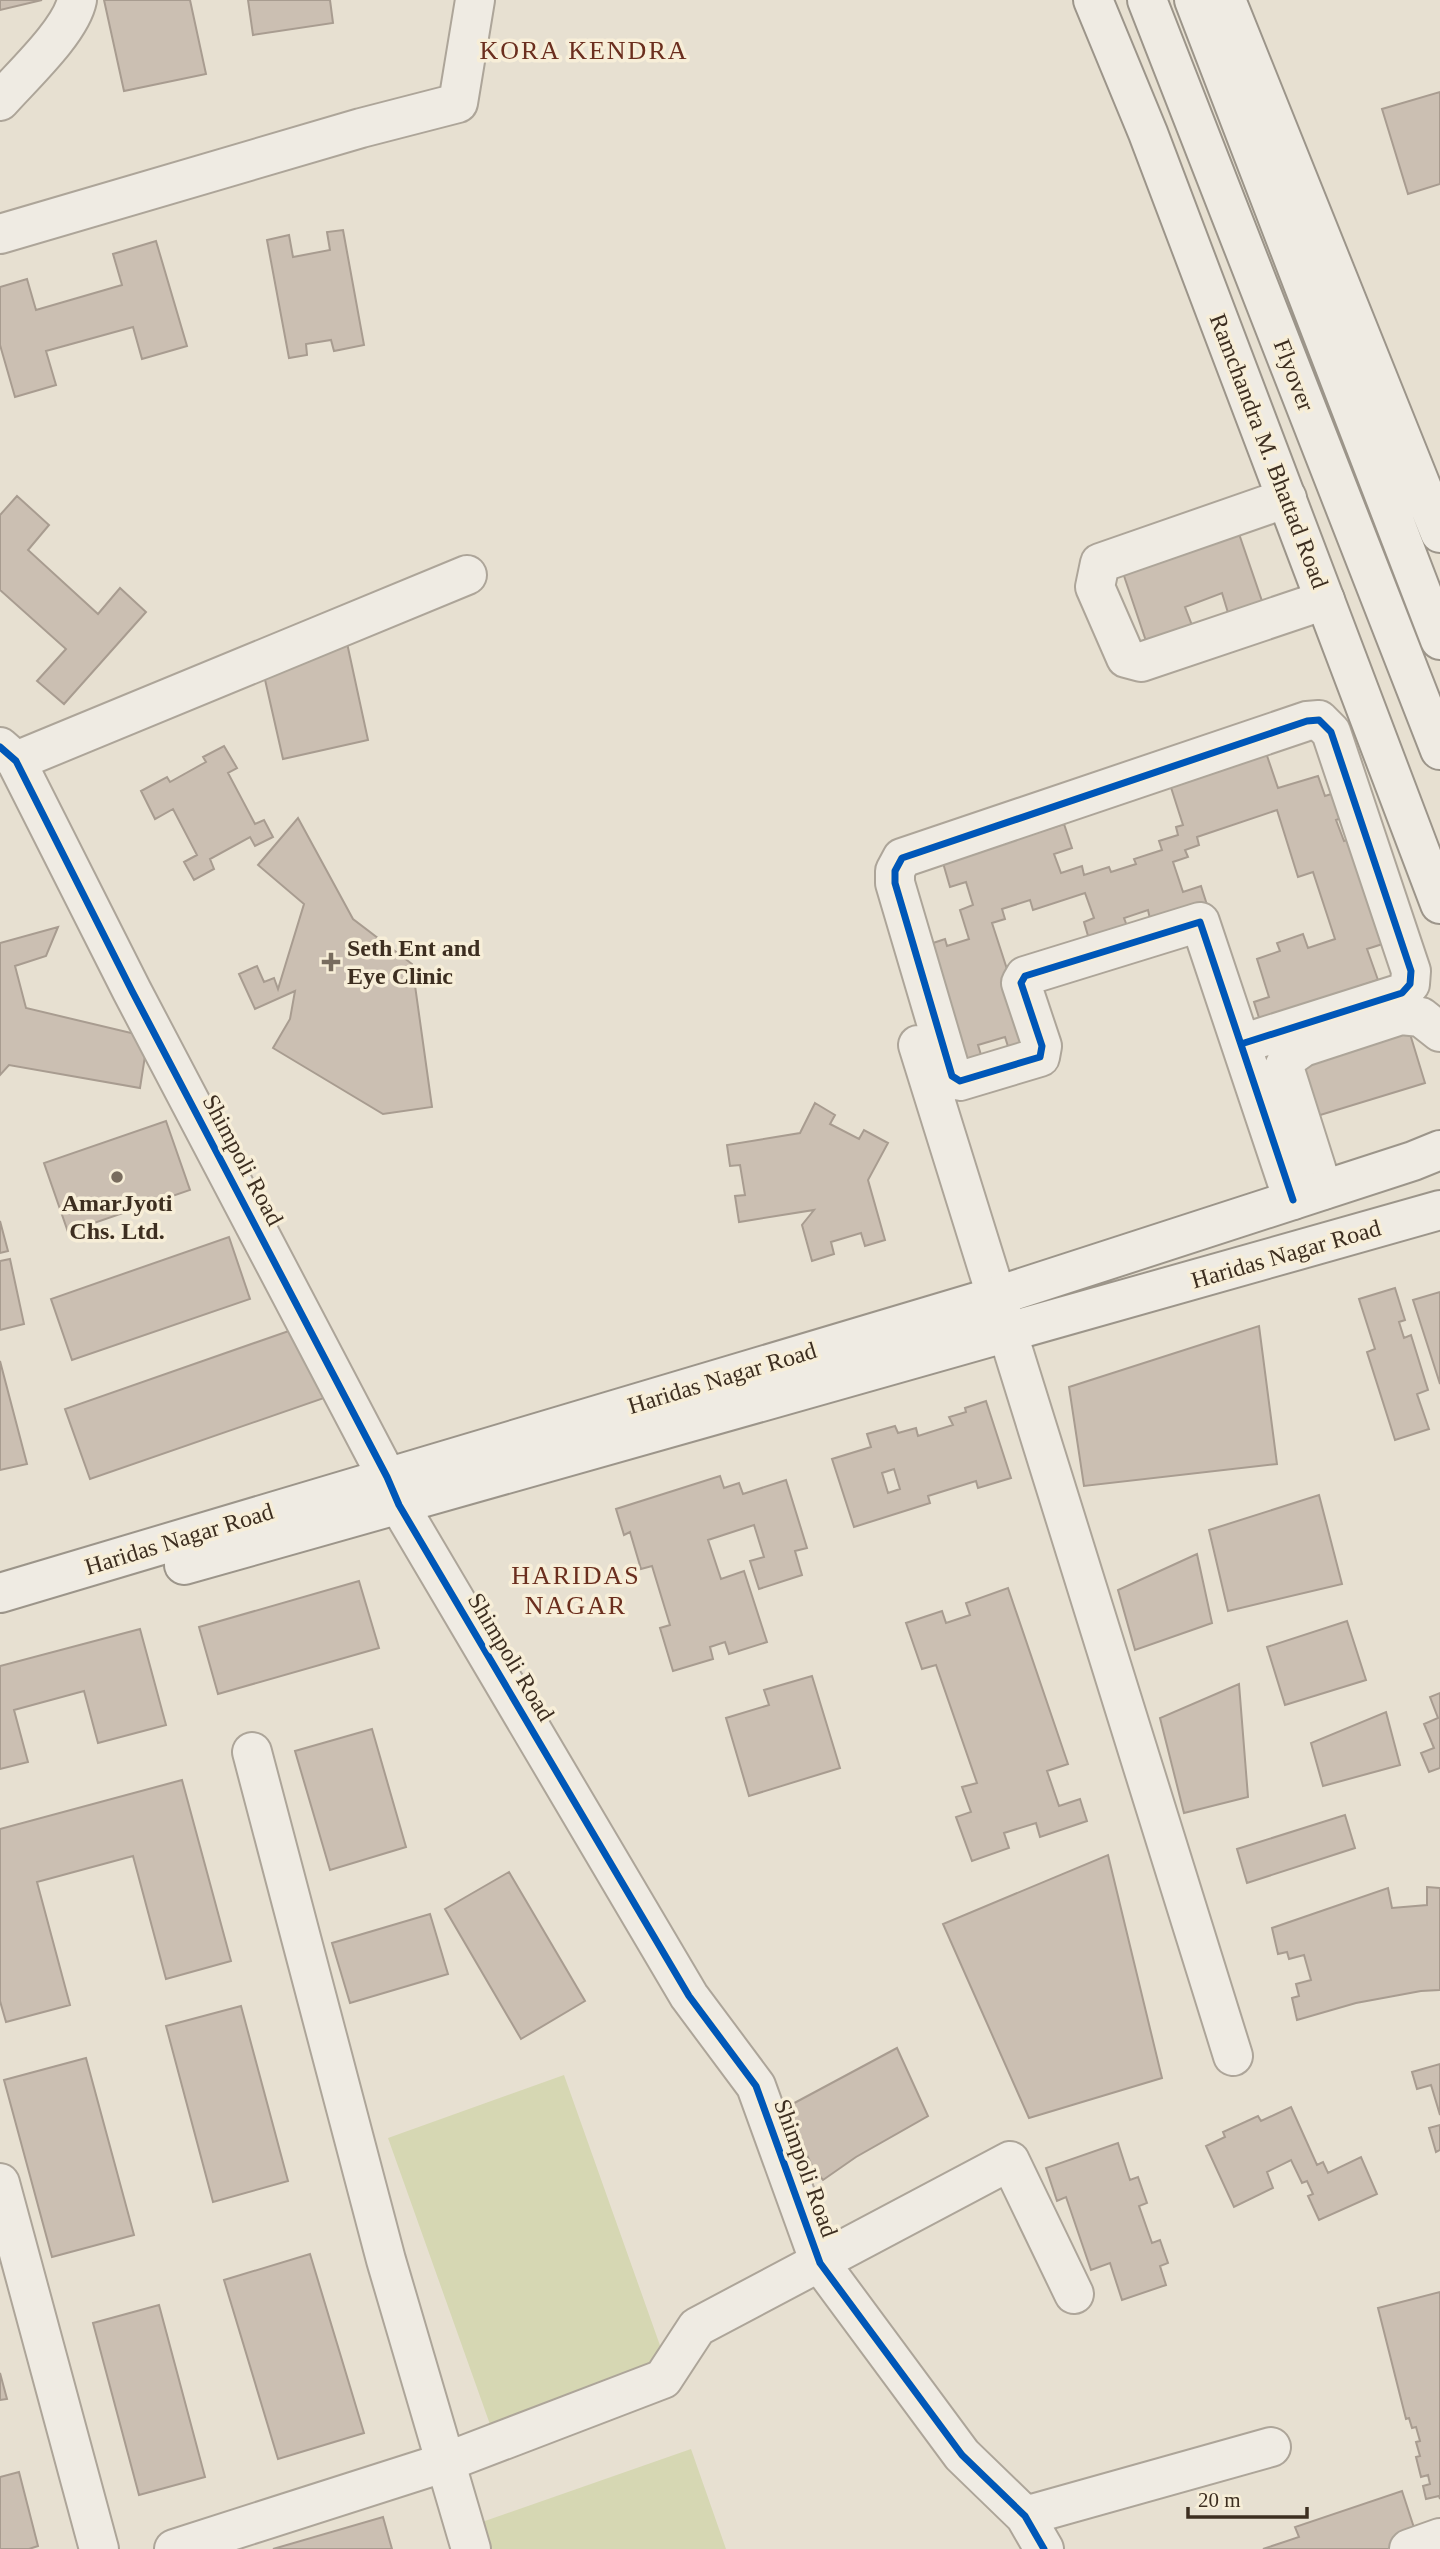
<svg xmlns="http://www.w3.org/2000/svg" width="1440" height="2549" viewBox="0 0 1440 2549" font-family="Georgia,serif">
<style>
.green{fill:#d6d7b3}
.building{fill:#cbbfb2;stroke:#a89c90;stroke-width:2;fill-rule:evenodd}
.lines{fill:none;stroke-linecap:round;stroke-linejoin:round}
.street-casing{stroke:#ada599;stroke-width:42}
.secondary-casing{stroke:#9c958a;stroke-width:42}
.street{stroke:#efebe3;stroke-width:38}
.secondary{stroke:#efebe3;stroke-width:38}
.cycleway-casing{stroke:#f7eed8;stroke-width:11}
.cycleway{stroke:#0057b8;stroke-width:7}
.poi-dot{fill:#786c5e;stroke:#f7eed8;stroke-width:2.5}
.labels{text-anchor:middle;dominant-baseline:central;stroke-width:7;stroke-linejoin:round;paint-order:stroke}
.street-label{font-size:24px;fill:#3d2e20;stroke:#f7eed8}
.poi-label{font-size:24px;font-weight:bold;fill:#3d2e20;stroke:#f7eed8;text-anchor:start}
.neighbourhood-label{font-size:26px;letter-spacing:2px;fill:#6b2e1e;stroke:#f7eed8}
</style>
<rect width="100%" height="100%" fill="#e7e0d1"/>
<!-- green -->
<path class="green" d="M564 2075 668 2368 492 2430 388 2138Z
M691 2449 726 2549H469L462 2529Z"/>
<!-- building -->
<path class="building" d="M0 0H42L0 10Z
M104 0H190L206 74 124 91Z
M248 0H330L333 23 253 35Z
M1440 92V184L1408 194 1382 109Z
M343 230 364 345 334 351 331 340 306 344 307 355 289 358 267 240 289 235 293 257 330 250 327 232Z
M156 241 187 346 142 359 133 327 46 351 56 385 15 397 0 345V287L27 279 36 310 122 285 113 254Z
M17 496 49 525 28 550 98 614 120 588 146 612 64 704 37 681 66 649 0 590V515Z
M1237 528 1263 604 1229 616 1222 593 1185 607 1193 628 1147 644 1121 567Z
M347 643 368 740 283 759 261 662Z
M1263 744 1278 788 1318 776 1325 796 1344 790 1352 815 1336 820 1344 841 1358 837 1392 941 1367 949 1378 980 1302 1005 1262 1027 1254 1002 1269 997 1257 959 1280 951 1277 943 1303 934 1308 948 1335 939 1313 872 1298 877 1277 810 1197 837 1199 845 1185 850 1188 857 1173 862 1183 892 1201 886 1208 908 1150 919 1148 910 1124 918 1127 926 1091 946 1084 922 1094 918 1085 893 1033 910 1030 900 1002 909 1005 919 992 923 1033 1049 1011 1056 1005 1037 978 1045 984 1065 959 1074 918 948 945 939 947 946 969 939 960 910 973 905 966 882 950 887 943 863 1064 824 1072 848 1054 854 1061 873 1082 866 1084 875 1109 867 1111 872 1136 864 1134 859 1162 850 1159 841 1178 835 1176 827 1183 825 1167 775Z
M224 746 237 768 228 773 255 824 264 820 273 837 255 846 250 837 210 859 214 869 194 880 184 862 197 855 173 809 155 819 141 791 167 777 170 782 206 762 203 757Z
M298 818 353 919 412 964 432 1107 383 1114 273 1048 290 1019 295 991 255 1009 239 974 257 966 264 982 274 978 278 989 304 904 258 865Z
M58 927 46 956 15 966 26 1008 148 1037 140 1088 9 1065 0 1075V943Z
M1407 1024 1425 1083 1317 1116 1299 1057Z
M815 1103 835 1115 830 1124 859 1139 864 1130 888 1143 868 1180 885 1240 865 1246 861 1233 831 1242 834 1254 812 1261 802 1225 814 1210 739 1222 735 1196 745 1195 740 1165 730 1166 727 1145 800 1133Z
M166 1121 190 1190 68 1232 44 1163Z
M0 1221 8 1251 0 1253Z
M229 1237 250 1299 72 1360 51 1299Z
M10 1259 24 1324 0 1330V1261Z
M1395 1288 1405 1320 1399 1322 1404 1338 1411 1335 1428 1390 1417 1394 1429 1429 1395 1440 1367 1352 1375 1349 1359 1299Z
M1440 1292V1384L1413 1300Z
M303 1326 327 1397 90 1479 65 1409Z
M1259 1326 1277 1464 1084 1486 1069 1387Z
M0 1361 27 1464 0 1470Z
M986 1401 1011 1478 978 1488 976 1481 928 1496 930 1503 854 1527 832 1459 871 1447 867 1434 895 1426 898 1433 916 1428 918 1436 953 1425 949 1417 966 1412 965 1408ZM894 1469 900 1489 888 1493 882 1473Z
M720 1476 724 1488 739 1483 743 1494 786 1480 807 1548 795 1551 802 1575 759 1589 750 1561 764 1557 754 1525 708 1540 721 1579 744 1571 767 1642 729 1654 725 1642 710 1647 713 1659 673 1671 660 1628 670 1625 652 1566 641 1569 630 1532 624 1535 616 1509Z
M1319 1495 1342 1584 1228 1611 1209 1530Z
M1197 1554 1212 1623 1135 1650 1118 1590Z
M359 1581 379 1648 218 1694 199 1627Z
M1008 1588 1068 1764 1047 1771 1059 1806 1080 1799 1087 1821 1040 1837 1036 1823 1004 1833 1009 1848 972 1861 956 1817 971 1812 962 1787 977 1783 936 1665 922 1669 906 1623 942 1611 946 1623 970 1615 966 1603Z
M1347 1621 1366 1680 1285 1705 1267 1647Z
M140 1629 166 1725 98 1743 84 1691 14 1710 28 1762 0 1769V1666Z
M812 1676 840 1768 749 1796 726 1718 769 1705 764 1690Z
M1239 1684 1248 1797 1184 1813 1160 1718Z
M1440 1693V1768L1429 1772 1421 1753 1434 1748 1424 1724 1438 1718 1430 1697Z
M1386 1712 1400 1765 1323 1786 1311 1743Z
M372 1729 406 1847 330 1870 295 1751Z
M182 1780 231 1961 166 1979 133 1856 37 1882 70 2005 6 2022 0 2001V1829Z
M1345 1815 1355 1848 1247 1883 1237 1849Z
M1108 1855 1162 2078 1029 2118 943 1924Z
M509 1872 585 2001 521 2039 445 1909Z
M1427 1887 1440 1888V1990L1421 1991 1356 2003 1297 2020 1292 1998 1299 1996 1296 1984 1311 1980 1304 1955 1289 1959 1287 1952 1278 1954 1272 1928 1388 1888 1392 1908 1427 1905Z
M430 1914 448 1974 350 2003 332 1943Z
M241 2006 288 2181 213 2202 166 2026Z
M897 2048 928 2116 856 2157 823 2180 813 2168 785 2108Z
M86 2058 134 2235 52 2257 4 2080Z
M1440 2064V2115L1431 2085 1417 2089 1412 2072Z
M1291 2107 1317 2165 1323 2162 1328 2173 1361 2157 1377 2194 1319 2220 1308 2196 1313 2194 1307 2181 1302 2183 1291 2160 1267 2172 1273 2188 1234 2207 1206 2146 1225 2137 1223 2132 1258 2116 1261 2121Z
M1440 2125V2150L1436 2152 1429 2128Z
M1118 2143 1130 2180 1138 2177 1147 2203 1139 2206 1152 2243 1160 2240 1168 2263 1160 2266 1166 2285 1122 2300 1110 2263 1091 2270 1066 2197 1057 2201 1046 2168Z
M310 2254 364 2433 278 2459 224 2280Z
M1440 2292V2499L1439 2496 1426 2499 1423 2486 1430 2484 1428 2475 1421 2477 1416 2457 1420 2456 1416 2442 1420 2441 1416 2427 1412 2428 1409 2418 1406 2419 1378 2308Z
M159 2305 205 2477 139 2495 93 2323Z
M0 2373 7 2399 0 2400Z
M19 2472 38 2546 29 2549H0V2477Z
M1402 2491 1419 2543 1402 2549H1263L1299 2537 1295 2527Z
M383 2517 392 2549H273Z"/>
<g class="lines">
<!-- street casing -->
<g class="street-casing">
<path id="street" d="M0 101C22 76 71 31 77 0
M0 234 361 128 458 103 475 0
M1287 498 1100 563 1095 587 1126 658 1141 662 1325 600
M0 747 16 761 132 991 387 1477 399 1505 689 1996 756 2086 820 2263 962 2455 1025 2516 1044 2549
M16 761 467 575
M1241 1044 1402 993 1410 984 1411 971 1331 732 1319 720 1307 721 902 858 895 871V883L952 1076 960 1081 1040 1057 1042 1046 1021 983 1025 976 1200 922 1293 1200
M918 1045 1233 2056
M1323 1190 1284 1067 1289 1057 1303 1047 1401 1015 1421 1017 1440 1032
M252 1752 386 2260 471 2549
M0 2183 99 2549
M1025 2516 1271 2447
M174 2549 446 2462 663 2379 697 2327 1010 2161 1074 2294
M1409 2549 1440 2538"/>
</g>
<!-- secondary casing -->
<g class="secondary-casing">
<path id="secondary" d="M1093 0 1148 133 1440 904
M1147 0 1440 750
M1194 0 1440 640
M1226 0 1440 533
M184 1565 1440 1210
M0 1593 997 1296 1413 1161 1440 1150"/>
</g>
<!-- street -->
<use href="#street" class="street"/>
<!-- secondary -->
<use href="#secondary" class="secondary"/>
<!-- cycleway casing -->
<g class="cycleway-casing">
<path id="cycleway" d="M0 747 16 761 132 991 387 1477 399 1505 689 1996 756 2086 820 2263 962 2455 1025 2516 1044 2549
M1241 1044 1402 993 1410 984 1411 971 1331 732 1319 720 1307 721 902 858 895 871V883L952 1076 960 1081 1040 1057 1042 1046 1021 983 1025 976 1200 922 1293 1200"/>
</g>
<!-- cycleway -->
<use href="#cycleway" class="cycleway"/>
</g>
<!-- markers -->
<g class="poi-dot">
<path d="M327.5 951.5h7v7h7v7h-7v7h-7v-7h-7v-7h7z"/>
<circle cx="117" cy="1177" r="7"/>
</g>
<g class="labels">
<!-- street labels -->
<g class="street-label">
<text transform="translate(1294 375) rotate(69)">Flyover</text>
<text transform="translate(1269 451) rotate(69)">Ramchandra M. Bhattad Road</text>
<text transform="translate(243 1160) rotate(62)">Shimpoli Road</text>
<text transform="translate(1286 1254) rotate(-16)">Haridas Nagar Road</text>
<text transform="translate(722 1378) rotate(-17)">Haridas Nagar Road</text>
<text transform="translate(179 1539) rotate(-17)">Haridas Nagar Road</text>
<text transform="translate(511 1657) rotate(59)">Shimpoli Road</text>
<text transform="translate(806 2168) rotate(70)">Shimpoli Road</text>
</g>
<!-- poi labels -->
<g class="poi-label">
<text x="347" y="948">Seth Ent and<tspan x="347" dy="28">Eye Clinic</tspan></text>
<text x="117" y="1203" text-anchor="middle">AmarJyoti<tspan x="117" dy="28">Chs. Ltd.</tspan></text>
</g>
<!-- neighbourhood labels -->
<g class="neighbourhood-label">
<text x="584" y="50">KORA KENDRA</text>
<text x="576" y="1575">HARIDAS<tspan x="576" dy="30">NAGAR</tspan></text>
</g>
</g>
<!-- scale -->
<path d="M1188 2507v10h119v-10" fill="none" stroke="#3d2e20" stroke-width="3.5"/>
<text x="1198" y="2507" font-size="21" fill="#3d2e20" stroke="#f7eed8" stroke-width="5" paint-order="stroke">20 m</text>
</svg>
